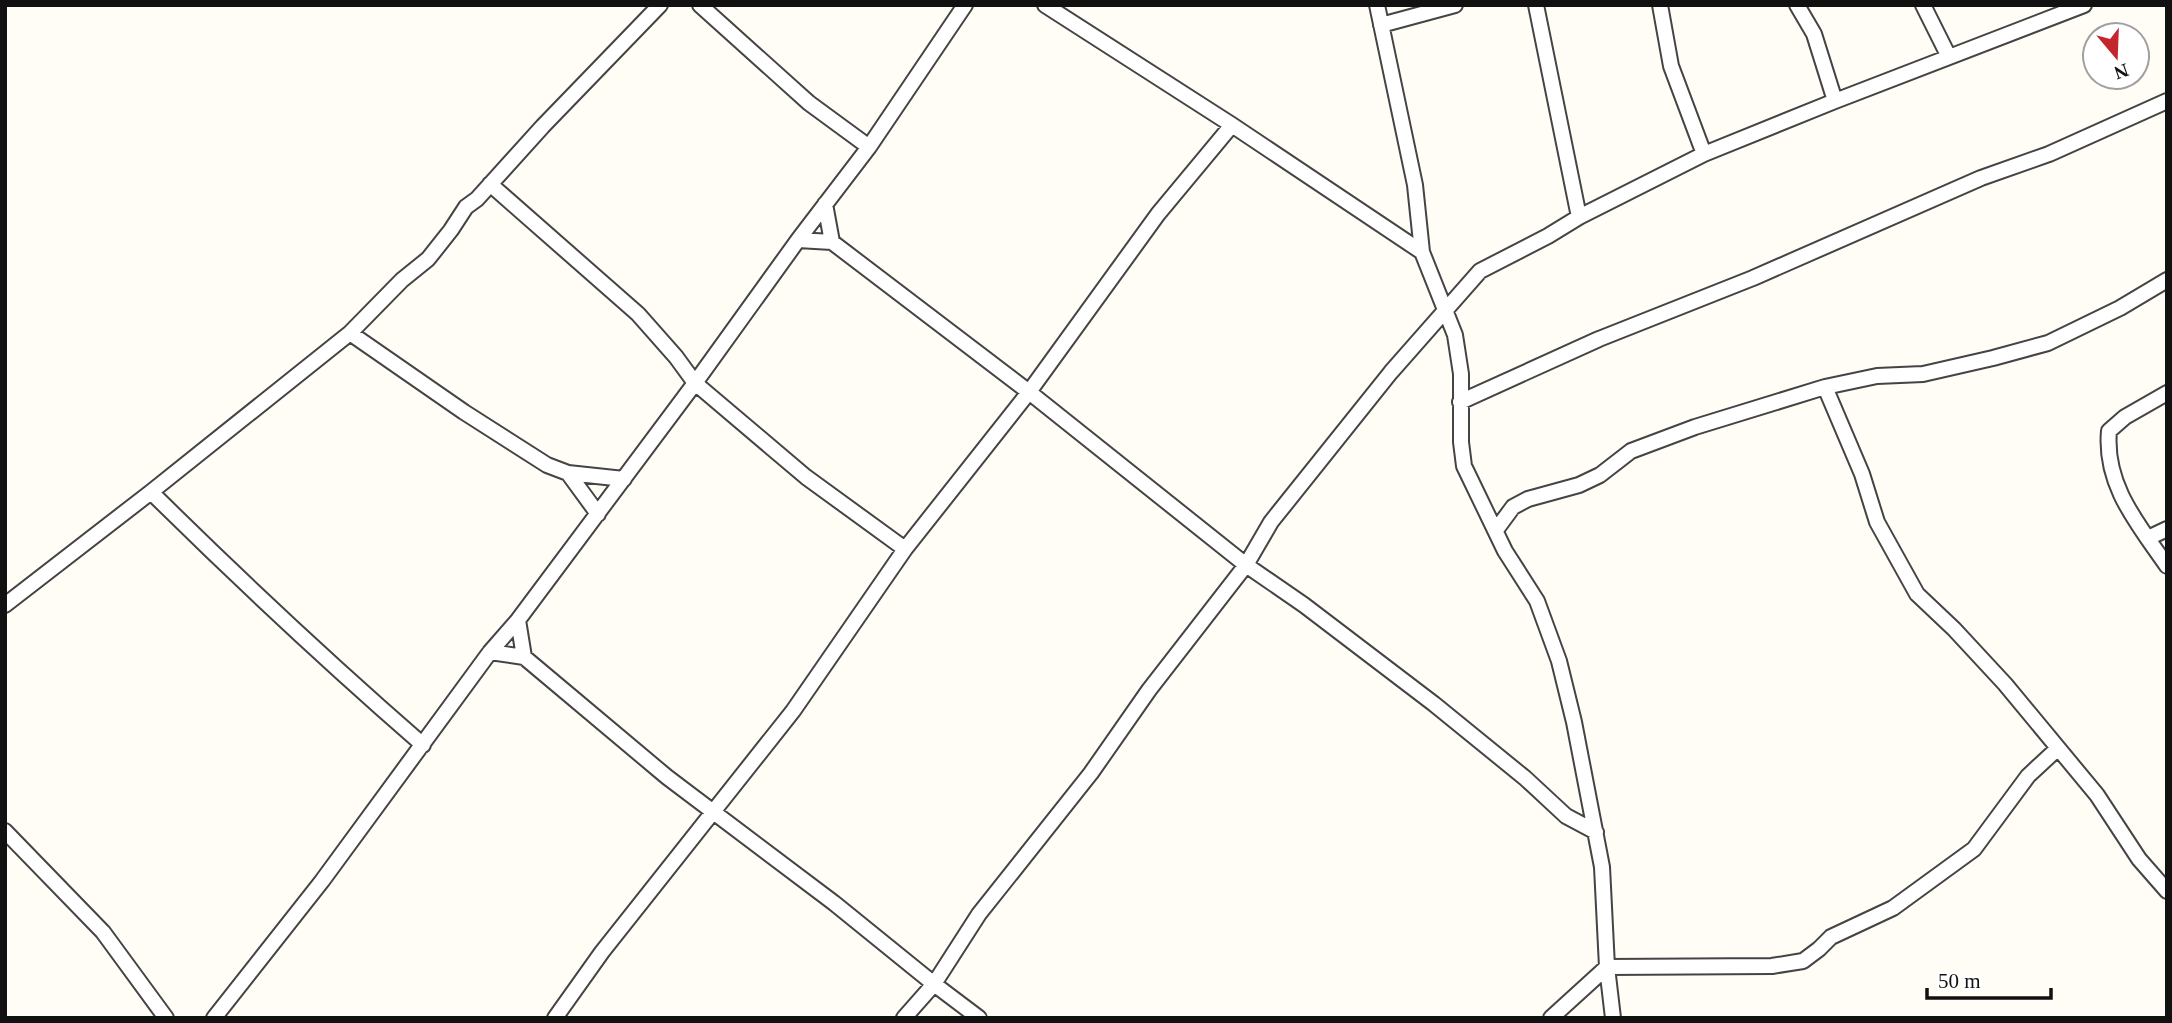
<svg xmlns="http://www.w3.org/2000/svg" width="2172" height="1023" viewBox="0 0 2172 1023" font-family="Georgia,serif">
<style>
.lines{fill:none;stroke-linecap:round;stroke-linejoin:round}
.minor-casing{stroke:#444;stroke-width:18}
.minor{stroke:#fff;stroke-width:14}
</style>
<rect width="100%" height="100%" fill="#fffdf5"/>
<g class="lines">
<!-- minor casing -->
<g class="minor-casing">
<path id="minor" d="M700 5 809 103 869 147
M1045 5 1232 125 1422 252
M1377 5 1415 185 1422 252 1455 335 1461 374V442L1464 466 1505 551 1537 601 1559 661 1574 722 1602 867 1607 967 1613 1018
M1536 5 1579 217
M1660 5 1671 66 1704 154
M1797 5 1814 34 1835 101
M1923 5 1949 57
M1381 25 1455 5
M490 184 638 314 676 357 695 383 806 477 905 549
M825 204 832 242
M798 240 832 242 1029 392 1246 565 1304 605 1434 704 1525 778 1566 816 1596 832
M350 333 464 412 547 465 568 473 624 479
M1825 387 1862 474 1877 522 1917 594 1954 629 2005 684 2097 795 2139 859 2167 891
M2167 393 2125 417 2109 431C2104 485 2138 524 2167 566
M1460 402 1599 339 1753 278 1981 178 2049 154 2167 101
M568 473 598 514
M151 492C239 579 330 664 423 745
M1496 530 1513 507 1528 499 1579 485 1600 475 1631 451 1695 427 1825 387 1877 376 1923 374 1993 358 2048 343 2120 308 2167 280
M2148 538 2167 529
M5 605 151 492 350 333 402 280 428 259 451 230 466 207 477 199 543 126 660 5
M518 620 524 657
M490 652 524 657 667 777 834 903 934 984 979 1018
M5 831 103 932 166 1018
M214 1018 322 881 490 652 518 620 695 383 798 240 869 147 965 5
M555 1018 602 952 793 711 905 549 1029 392 1158 214 1232 125
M904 1018 934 984 979 914 1091 773 1149 690 1246 565 1271 522 1391 372 1480 271 1548 236 1579 217 1704 154 1835 101 2084 5
M1551 1018 1607 967 1772 966 1803 961 1819 949 1831 937 1893 908 1974 849 2028 776 2057 749"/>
</g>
<!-- minor -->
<use href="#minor" class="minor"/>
</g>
<!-- border -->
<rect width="2172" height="1023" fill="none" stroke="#111111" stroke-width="14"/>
<!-- north arrow -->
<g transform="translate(2116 56) rotate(161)"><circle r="33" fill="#ffffff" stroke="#a0a0a0" stroke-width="2"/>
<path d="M0-5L12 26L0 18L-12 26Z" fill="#c4262e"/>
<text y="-10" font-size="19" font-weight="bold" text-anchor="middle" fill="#111111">N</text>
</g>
<!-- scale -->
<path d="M1927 988v10h124v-10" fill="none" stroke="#111111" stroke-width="3.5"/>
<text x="1938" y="988" font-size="21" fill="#111111" stroke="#ffffff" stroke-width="5" paint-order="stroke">50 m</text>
</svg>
